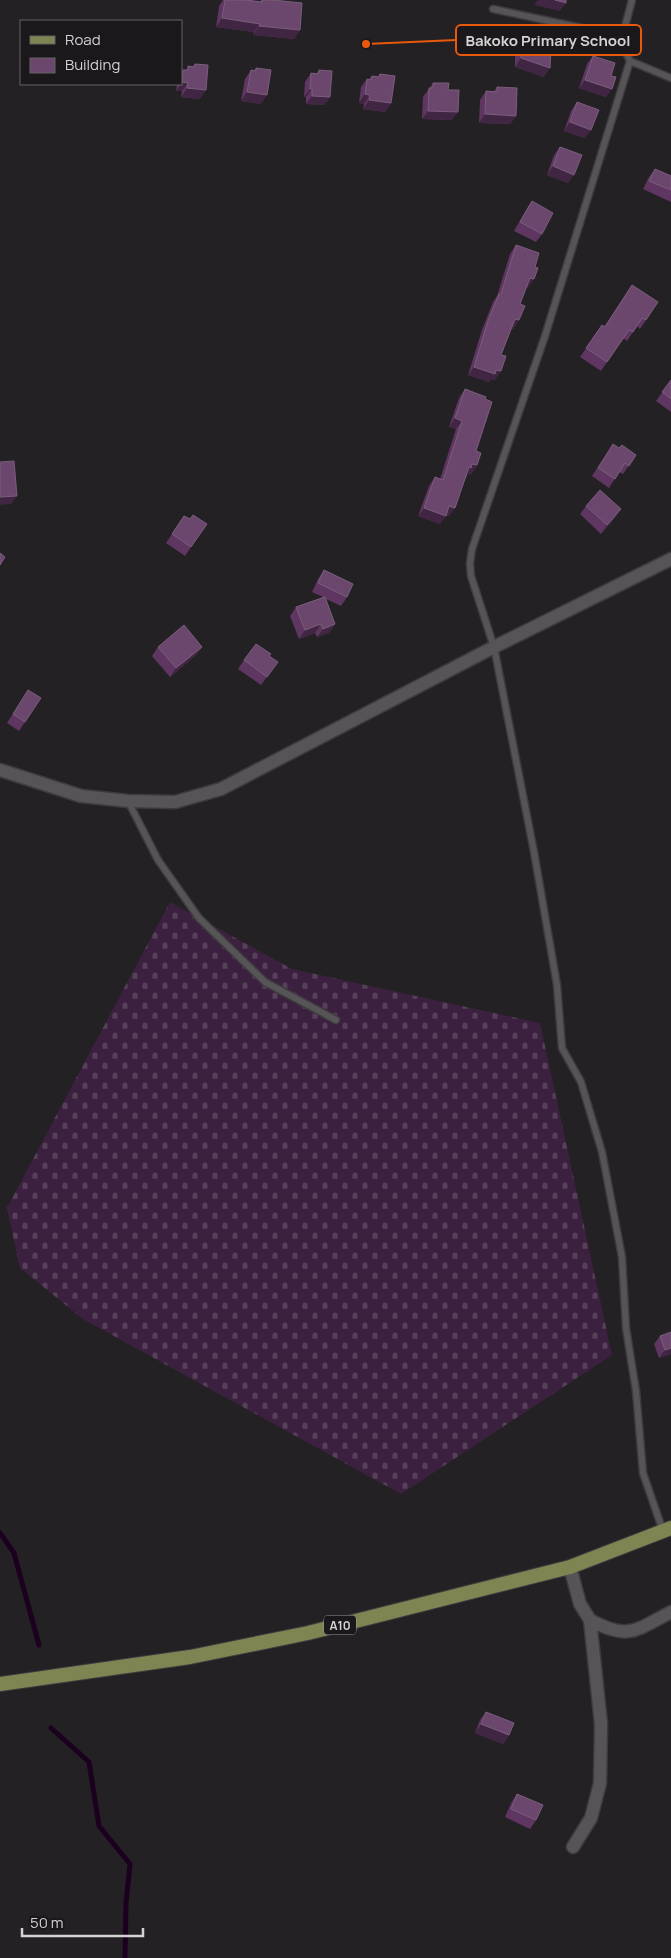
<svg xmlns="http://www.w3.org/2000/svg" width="671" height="1958" viewBox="0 0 671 1958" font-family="Manrope,sans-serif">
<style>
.cemetery{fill:url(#cemetery-stones)}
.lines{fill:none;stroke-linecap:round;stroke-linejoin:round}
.stream{stroke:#1c001f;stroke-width:5}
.service-casing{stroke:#3d3b3d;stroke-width:9}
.minor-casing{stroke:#3d3b3d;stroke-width:15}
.primary-casing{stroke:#3d3b3d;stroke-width:16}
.service{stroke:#575457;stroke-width:6}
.minor{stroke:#575457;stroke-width:12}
.primary{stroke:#7e8553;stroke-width:14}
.wall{fill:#5e3661}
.shaded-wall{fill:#412643}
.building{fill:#6b476d;stroke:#7b5d7d}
.labels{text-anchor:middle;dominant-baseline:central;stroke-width:4.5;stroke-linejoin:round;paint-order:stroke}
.shield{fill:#1a181a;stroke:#9c9b9c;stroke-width:1}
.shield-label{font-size:12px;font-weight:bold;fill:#d4d3d4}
.leader{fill:none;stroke:#e8590c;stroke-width:2}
.callout-dot{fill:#e8590c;stroke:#1a181a;stroke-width:2}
.callout{fill:#1a181a;stroke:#e8590c;stroke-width:2}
.callout-label{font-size:15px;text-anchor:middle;font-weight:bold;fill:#d4d3d4}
</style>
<defs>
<pattern id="cemetery-stones" width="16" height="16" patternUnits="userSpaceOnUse" patternTransform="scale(1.25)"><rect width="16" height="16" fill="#3c203f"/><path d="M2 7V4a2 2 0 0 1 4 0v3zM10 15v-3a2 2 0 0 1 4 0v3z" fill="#57405a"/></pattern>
</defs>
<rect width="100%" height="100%" fill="#232123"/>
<!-- cemetery -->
<path class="cemetery" d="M170 902 292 969 540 1023 612 1355 401 1494 83 1319 20 1268 7 1208Z"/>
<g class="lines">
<!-- stream -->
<path class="stream" d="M0 1533 14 1553 39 1645
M51 1728 89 1762 99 1826 130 1864 126 1903 125 1958"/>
<!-- service casing -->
<g class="service-casing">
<path id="service" d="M632 0 621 42 630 61 671 78
M493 9 596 31 621 42
M630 61 545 336 472 549 470 563 471 576 494 647 534 852 557 985 562 1048 581 1082 602 1152 622 1257 626 1328 636 1391 643 1473 663 1531
M128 801 158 860 199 918 265 982 336 1020"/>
</g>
<!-- minor casing -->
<g class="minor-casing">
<path id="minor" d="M0 770 81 796 128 801 175 802 221 789 494 647 671 559
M570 1567 580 1604 590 1620 601 1724 600 1783 591 1818 573 1847
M590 1620C629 1641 636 1630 671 1612"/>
</g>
<!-- primary casing -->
<g class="primary-casing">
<path id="primary" d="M0 1684 190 1657 308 1633 570 1567 671 1528"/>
</g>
<!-- service -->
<use href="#service" class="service"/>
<!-- minor -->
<use href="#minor" class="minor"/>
<!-- primary -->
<use href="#primary" class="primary"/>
</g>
<!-- wall -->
<path class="wall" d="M223 0H246L260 2 261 0H273L300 30 294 39 253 35 254 32 216 27 219 6Z
M533 42 547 49 544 77 515 67V55L521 46 530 47Z
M593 56 611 76 606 97 579 88 587 64Z
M195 64 200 99 181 97 182 91H176L177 84H181V73L183 70H186L188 66H193Z
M256 68 261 104 241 101 245 79 251 70H254Z
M319 70 330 97 324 105 306 104V97H304L305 82 311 73 316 74Z
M380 74 391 103 385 112 363 109 364 104 359 103 361 87 367 79H369L372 76 377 77Z
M433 83 448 90 452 120 422 119 423 97Z
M497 87 516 116 510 124 479 123 480 100 486 91H494Z
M577 102 585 138 564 131 571 111Z
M560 147 568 183 547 175 554 155Z
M655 169 671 176V202L643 189 649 177Z
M532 201 542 234 536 242 514 231 526 210Z
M516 245 528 288 526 287 520 304 519 320 513 329 511 328 501 355 495 380 491 379 489 382 468 375 482 330 493 302 497 296 510 254Z
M632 285 646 320 640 329 637 326 627 341 623 338 601 371 580 357 602 325 604 327Z
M671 380V412L656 401Z
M465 389 476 451 477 465 471 474 468 473 449 516 446 515 440 524 418 516 429 486 435 477 440 479 456 429 449 427 459 398Z
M619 448 636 455 623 474 619 472 609 488 592 476 607 453Z
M586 506 615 518 601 534 580 514Z
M184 516 190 519 191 547 185 556 166 543Z
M324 570 347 597 341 606 326 599 335 624 329 633 317 637 315 633 299 639 290 616 296 607 323 597 312 592 318 579Z
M158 647H202L196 655 170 677 152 656Z
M269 656 278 662 261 685 238 669 244 660Z
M28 690 25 722 19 731 7 723Z
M660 1336 671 1354 659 1358 654 1344Z
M486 1712 509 1735 503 1744 475 1733 480 1720Z
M517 1794 536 1820 530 1829 505 1817 511 1803Z"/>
<!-- shaded-wall -->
<path class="shaded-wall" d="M538 0H555L566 3 560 11 534 5Z
M222 18 260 24 254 32 216 27Z
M259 26 300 30 294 39 253 35Z
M521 58 550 68 544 77 515 67Z
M585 80 612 89 606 97 579 88Z
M182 82 188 83 182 91H176Z
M187 88 206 90 200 99 181 97Z
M310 89H312L306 97H304Z
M247 92 267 95 261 104 241 101Z
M365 94 370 95 364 104 359 103Z
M312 96 330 97 324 105 306 104Z
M369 100 391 103 385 112 363 109Z
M428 111 458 112 452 120 422 119Z
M485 114 516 116 510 124 479 123Z
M570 122 591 130 585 138 564 131Z
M553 166 574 175 568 183 547 175Z
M530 278 534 279 528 288 524 287Z
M515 319 519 320 513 329 509 328Z
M474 367 496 370 501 371 495 380 491 379 489 382 468 375Z
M455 418 462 421 456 429 449 427Z
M472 464 477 465 471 474 468 473 463 476Z
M17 496 11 504 0 505V497Z
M449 506 455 508 449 516 443 514Z
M424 508 446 516 440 524 418 516Z
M621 509 615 518 601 534 607 525Z
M321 624 315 633 299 639 305 630Z
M335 624 329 633 317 637 323 629Z
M202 647 196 655 170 677 176 668Z
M671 1348V1354L659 1358 665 1350Z
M481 1724 509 1735 503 1744 475 1733Z"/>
<!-- building -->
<path class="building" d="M225 0H246L262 2V0H273L302 3 300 30 259 26 260 24 222 18Z
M555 0H566V3Z
M533 42 547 43V49H551L550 68 521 58V46L533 47Z
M593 56 615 63 611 76 616 77 612 89 585 80Z
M195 64 208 65 206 90 187 88 188 83 182 82 183 70H188V66L194 67Z
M256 68 271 70 267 95 247 92 251 70 256 71Z
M319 70 332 71 330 97 312 96V89H310L311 73 318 74Z
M380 74 395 76 391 103 369 100 370 95 365 94 367 79 371 80 372 76 379 77Z
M433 83H449L448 90H459L458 112 428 111 429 88H433Z
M497 87 517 88 516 116 485 114 486 91 497 92Z
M577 102 599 110 591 130 570 122Z
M560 147 582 155 574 175 553 166Z
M655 169 671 176V190L649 181Z
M532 201 553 213 542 234 520 222Z
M516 245 539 253 535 267 538 268 534 279 530 278 520 304 525 306 519 320 515 319 501 355 506 356 501 371 496 370 495 374 474 367 488 321 499 294H501Z
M632 285 658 302 646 320 642 318 633 332 629 330 607 362 586 348 602 325 605 327Z
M671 380V399L662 392Z
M465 389 486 397 485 399 492 402 476 451 481 453 477 465 472 464 471 468 469 467 455 508 449 506 446 516 424 508 435 477 443 480 462 421 455 418Z
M613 444 619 448 622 445 636 455 629 466 625 463 615 479 598 468Z
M14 461 17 496 0 497V462Z
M600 490 621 509 607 525 586 506Z
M193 515 207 524 191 547 172 534 184 516 190 519Z
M0 553 5 557 0 565Z
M324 570 353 584 347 597 318 583Z
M325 597 335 624 323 629 321 624 305 630 296 607Z
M184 625 202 647 176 668 158 647Z
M256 644 271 654 269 656 278 662 267 677 244 660Z
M28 690 41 698 25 722 13 714Z
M671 1332V1348L665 1350 660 1336Z
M486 1712 514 1723 509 1735 481 1724Z
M517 1794 543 1805 536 1820 511 1809Z"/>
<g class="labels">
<!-- shield labels -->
<rect class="shield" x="324" y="1615.5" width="32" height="19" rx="4"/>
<g class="shield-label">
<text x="340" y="1625">A10</text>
</g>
</g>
<!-- callouts -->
<path class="leader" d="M366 44L456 40"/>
<circle class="callout-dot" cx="366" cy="44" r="5"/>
<rect class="callout" x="456" y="25" width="185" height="30" rx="5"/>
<g class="callout-label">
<text x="548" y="46">Bakoko Primary School</text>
</g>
<!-- legend -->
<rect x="20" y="20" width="162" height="65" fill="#1a181a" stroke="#646364"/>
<rect x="30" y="36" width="25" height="8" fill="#7e8553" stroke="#646364"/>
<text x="65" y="45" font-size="15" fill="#d4d3d4">Road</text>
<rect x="30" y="58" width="25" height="15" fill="#6b476d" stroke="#646364"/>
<text x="65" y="70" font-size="15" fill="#d4d3d4">Building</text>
<!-- scale -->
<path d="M22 1928v8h121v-8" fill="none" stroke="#d4d3d4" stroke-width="2.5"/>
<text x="30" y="1928" font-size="15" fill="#d4d3d4" stroke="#1a181a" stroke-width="4" paint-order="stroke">50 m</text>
</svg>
